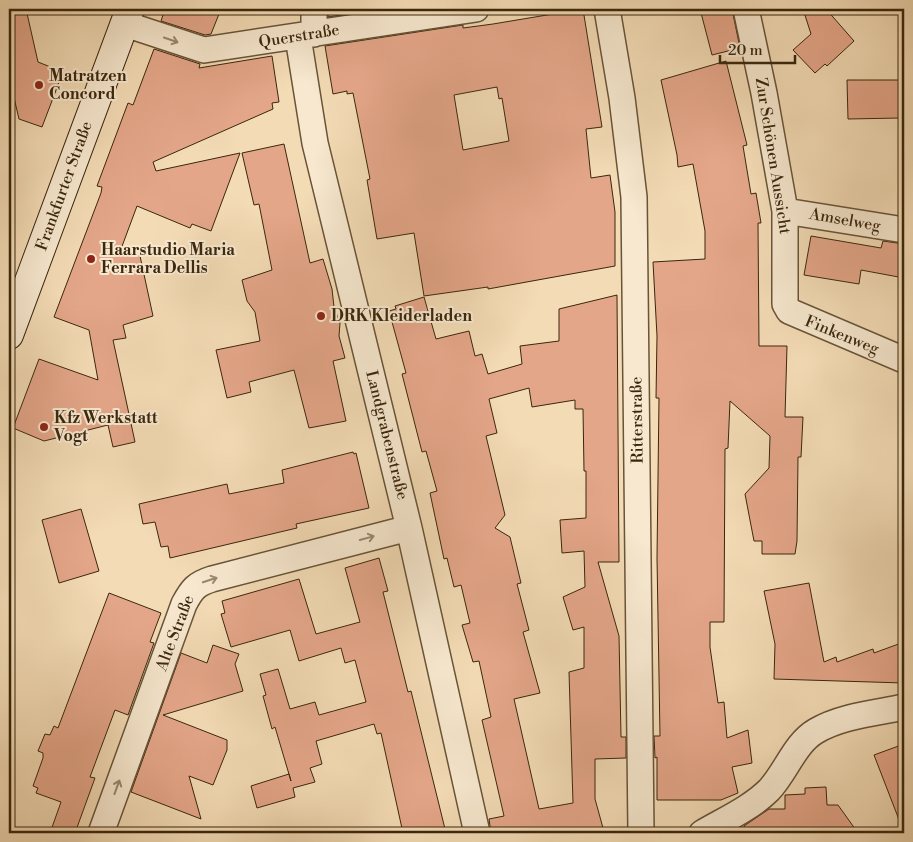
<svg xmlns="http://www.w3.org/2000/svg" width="913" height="842" viewBox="0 0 913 842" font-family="'Libre Bodoni',serif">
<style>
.building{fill:#e4a689;stroke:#3a270e;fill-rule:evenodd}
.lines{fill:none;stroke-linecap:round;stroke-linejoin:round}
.street-casing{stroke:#685438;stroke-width:28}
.secondary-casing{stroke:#3a270e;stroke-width:30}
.street{stroke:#f7e8cf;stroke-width:25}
.secondary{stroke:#f7e8cf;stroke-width:28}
.oneway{stroke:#98886e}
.poi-dot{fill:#8f2418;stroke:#f7e8cf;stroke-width:2}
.labels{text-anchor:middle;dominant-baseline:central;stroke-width:4;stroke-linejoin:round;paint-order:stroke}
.street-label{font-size:16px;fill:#3a270e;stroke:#f7e8cf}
.poi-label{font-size:16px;font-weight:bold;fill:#3a270e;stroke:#f7e8cf;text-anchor:start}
</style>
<rect width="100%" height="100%" fill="#f3dbb5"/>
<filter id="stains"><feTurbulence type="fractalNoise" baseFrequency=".004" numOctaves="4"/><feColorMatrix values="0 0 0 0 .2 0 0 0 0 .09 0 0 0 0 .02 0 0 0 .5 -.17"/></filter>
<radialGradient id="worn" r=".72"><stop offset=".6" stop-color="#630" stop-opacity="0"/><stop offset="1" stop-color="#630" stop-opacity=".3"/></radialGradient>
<!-- building -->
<path class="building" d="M9 9H26L38 62 63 72 42 127 19 119 11 85 9 86Z
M165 9H221L211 34 205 35 161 21Z
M328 9H381L328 17Z
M583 9 602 127 586 129 591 178 610 175 615 212V266L488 289V287L424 296 414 233 377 239 367 180 370 179 353 93 347 94V91L333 94 325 46 463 25V28L493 24ZM497 87 499 99 502 98 509 141 463 150 454 95Z
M700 9H732L740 48 712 55Z
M803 9H826L854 41 827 66 825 64 815 73 793 50 811 34Z
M154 49 200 64 199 68 272 56 279 102 272 103 273 109 153 162 156 171 240 153 211 231 192 224 190 228 137 206 121 249 140 256 153 316 123 325 126 338 113 340 135 442 113 447 108 425 44 441 13 428 39 359 98 380 89 330 54 317 101 193 102 187 97 186 128 103 133 105Z
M726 61 747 145 743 146 751 194 756 193 761 223H758L759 346H787L785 417H803L801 457H798L797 541 795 554H762V541H754L745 494 769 468 770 436 730 401 728 448 725 449 724 622H710V647L718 703 724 702 727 738 748 730 752 763 732 767 738 793 721 800H657V757L655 758 654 736H660L657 558 659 398H656L657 336 653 262 705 259V231L693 164 678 167 677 155 661 80Z
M847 80H899L900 118 848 119Z
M284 144 310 263 323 259 332 289 334 307 340 323 339 336 345 358 333 361 346 421 309 428 294 370 249 382 251 392 227 398 216 350 260 341 255 312 247 301 242 280 272 270 259 204 254 205 242 153Z
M811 236 881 248 883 241 904 244V278L861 270 859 284 804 275Z
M617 295 619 562H598L619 636 621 737H626V758L595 759V799L603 828 585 833H491L489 819 504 816 482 720 491 717 479 661 473 662 462 625 470 623 461 585 454 587 447 558 444 559 430 493 437 491 426 451 422 452 402 374 406 373 389 311 396 309 395 306 424 297 436 339 469 331 475 356 482 354 488 374 522 364 520 346 559 341V309ZM529 388 532 407 575 400V409H583L584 471H586V518L560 520 562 553 584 551 585 587 563 597 573 630 584 627V668L569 672 573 803 539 809 514 699 540 693 523 632 529 630 517 584 521 583 510 537 495 528 505 515 486 436 497 433 489 399Z
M353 452 354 454 356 453 369 508 296 524 297 528 170 558 168 546 161 547 155 522 143 524 139 504 227 484 229 494 284 483 282 470Z
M81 509 99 571 59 583 42 520Z
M379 558 388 591 383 592 408 692 411 691 446 833H403L381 733 377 734 374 724 316 741 322 764 310 768 315 782 293 788 295 797 257 808 251 786 289 774 291 781 275 727 272 729 263 696 266 695 260 674 278 669 290 709 315 702 319 715 366 702 355 660 345 663 341 648 299 661 290 630 231 647 221 614 225 613 222 601 299 579 316 634 360 622 345 568Z
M809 583 824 662 836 657 837 662 873 649 874 653 904 642V683L774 679 775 644 764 591Z
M109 593 161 613 150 642 154 643 128 715 115 710 90 777 95 778 75 833H50L61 802 36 793 38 788 33 786 43 758V753L38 751 45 734 50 735 54 726 58 728Z
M213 645 239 654 235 664 243 691 163 715 227 740V750L213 785 189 776 201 819 131 792 181 653 207 663Z
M904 744V829L903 830 874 755Z
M826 787 827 805H838L858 833H745L744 826 769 809H785V795L805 794V788Z"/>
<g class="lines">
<!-- street casing -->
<g class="street-casing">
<path id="street" d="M607 9 622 98 634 197 641 833
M746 9 764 93 785 211V304L789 311 904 360
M125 24 204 50 476 9
M314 34V9
M298 37 315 143 409 528 477 833
M785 211 904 230
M101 833 184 604C192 589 196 584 212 579L409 528
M702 833C724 820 751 808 769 790 786 772 795 743 816 731 841 716 876 713 904 707"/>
</g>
<!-- secondary casing -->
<g class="secondary-casing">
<path id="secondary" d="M9 335 130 9"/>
</g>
<!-- street -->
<use href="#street" class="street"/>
<!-- secondary -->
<use href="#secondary" class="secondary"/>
</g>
<!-- one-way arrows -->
<defs><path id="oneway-shaft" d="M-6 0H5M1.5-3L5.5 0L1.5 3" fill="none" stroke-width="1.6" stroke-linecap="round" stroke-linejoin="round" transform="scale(1.25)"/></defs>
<g class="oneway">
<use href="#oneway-shaft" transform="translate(171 40) rotate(19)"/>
<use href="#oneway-shaft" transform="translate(367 538) rotate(-15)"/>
<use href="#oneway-shaft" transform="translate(210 580) rotate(-18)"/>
<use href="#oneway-shaft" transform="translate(117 787) rotate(-70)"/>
</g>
<!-- markers -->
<g class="poi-dot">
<circle cx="39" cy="85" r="5"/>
<circle cx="91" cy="259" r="5"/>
<circle cx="321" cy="316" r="5"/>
<circle cx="44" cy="427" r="5"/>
</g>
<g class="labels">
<!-- street labels -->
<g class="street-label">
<text transform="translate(299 36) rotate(-9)">Querstraße</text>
<text transform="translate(773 156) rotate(81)">Zur Schönen Aussicht</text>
<text transform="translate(64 186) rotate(-70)">Frankfurter Straße</text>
<text transform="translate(845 220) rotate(10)">Amselweg</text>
<text transform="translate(842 335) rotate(22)">Finkenweg</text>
<text transform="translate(637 420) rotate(-91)">Ritterstraße</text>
<text transform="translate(387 435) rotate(76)">Landgrabenstraße</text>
<text transform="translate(175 633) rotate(-69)">Alte Straße</text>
</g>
<!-- poi labels -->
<g class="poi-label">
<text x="49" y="76">Matratzen<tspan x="49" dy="18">Concord</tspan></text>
<text x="101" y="250">Haarstudio Maria<tspan x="101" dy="18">Ferrara Dellis</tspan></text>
<text x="331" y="316">DRK Kleiderladen</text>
<text x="54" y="418">Kfz Werkstatt<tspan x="54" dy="18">Vogt</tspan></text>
</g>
</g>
<!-- margin -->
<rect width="913" height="842" fill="none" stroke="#f3dbb5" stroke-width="30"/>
<rect x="10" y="10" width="893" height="822" fill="none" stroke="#3a270e" stroke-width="2.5"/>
<rect x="15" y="15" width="883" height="812" fill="none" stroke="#3a270e"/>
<!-- scale -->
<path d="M720 55v8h75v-8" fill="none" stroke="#3a270e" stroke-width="2.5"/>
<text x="728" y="55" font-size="15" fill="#3a270e" stroke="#f7e8cf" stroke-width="4" paint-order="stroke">20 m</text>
<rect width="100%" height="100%" filter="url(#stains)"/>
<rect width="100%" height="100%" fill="url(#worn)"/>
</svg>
